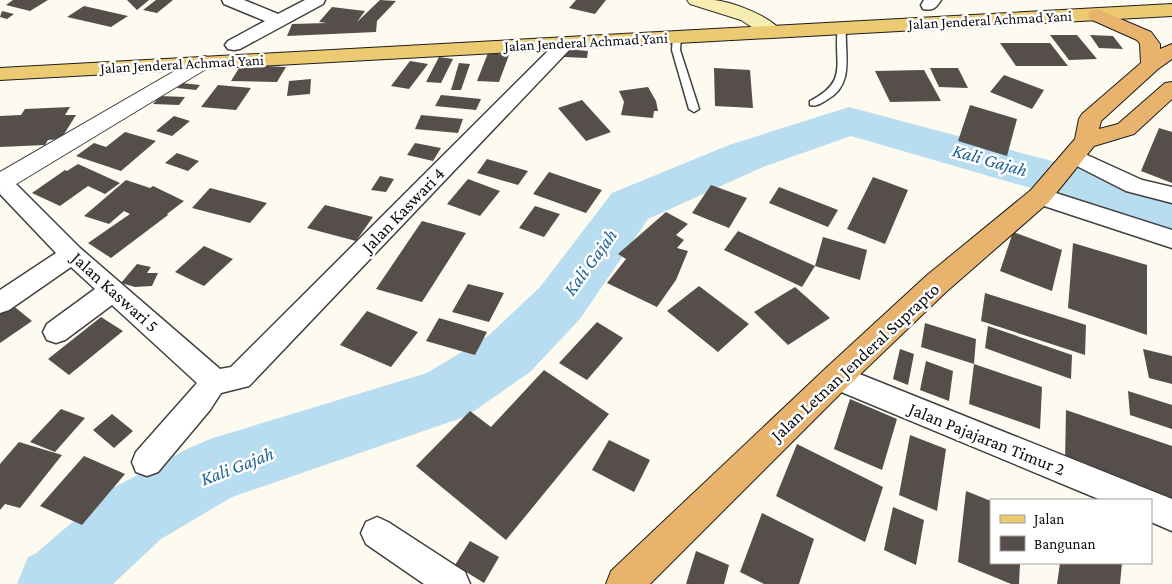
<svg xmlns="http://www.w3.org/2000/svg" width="1172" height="584" viewBox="0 0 1172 584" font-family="'Crimson Pro',serif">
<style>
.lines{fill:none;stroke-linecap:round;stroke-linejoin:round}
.river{fill:#b9ddf0;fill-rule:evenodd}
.building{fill:#554e4b}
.service-casing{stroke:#404040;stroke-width:3}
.minor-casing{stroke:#404040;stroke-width:3}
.tertiary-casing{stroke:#404040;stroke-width:2}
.secondary-casing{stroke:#2f2f2f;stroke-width:2}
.primary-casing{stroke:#1e1e1e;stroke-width:2}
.trunk-casing{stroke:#1e1e1e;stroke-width:2}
.service{fill:#fff;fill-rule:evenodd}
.minor{fill:#fff;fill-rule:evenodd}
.tertiary{fill:#fff;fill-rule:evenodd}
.secondary{fill:#f7edb1;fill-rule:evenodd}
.primary{fill:#ebca72;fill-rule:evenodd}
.trunk{fill:#e8b36c;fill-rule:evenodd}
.labels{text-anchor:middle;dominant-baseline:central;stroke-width:5;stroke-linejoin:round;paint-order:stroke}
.far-street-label{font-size:15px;fill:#0d0d0d;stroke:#fff}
.street-label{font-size:18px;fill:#0d0d0d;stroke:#fff}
.water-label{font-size:19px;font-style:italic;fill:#236593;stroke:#fff}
</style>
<rect width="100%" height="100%" fill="#fdfaef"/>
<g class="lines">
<!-- river -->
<path class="river" d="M849 107 1172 193V229L851 136 763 167 648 219 580 319 530 372 467 416 232 497 161 539 113 584H17L28 557 35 554 111 489 189 448 213 438 427 373 488 336 540 287 612 193 729 145Z"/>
</g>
<!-- building -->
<path class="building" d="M13 0H48L30 11 6 5Z
M127 0H149L137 10Z
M156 0H173L157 13 143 10Z
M380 0 396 1 377 21 376 32 287 36 292 24 327 23 319 22 332 7 365 11 357 22Z
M576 0H606L595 14 569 8Z
M84 6 128 16 111 27 67 17Z
M2 11 14 14 7 19 0 17Z
M1050 35H1077L1097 59 1069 60Z
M1090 35 1113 36 1123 49 1099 48Z
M1000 43H1050L1068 66H1016Z
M565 49 588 51 587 58 564 57Z
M488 53 509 55 499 82 477 81Z
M439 57 453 59 441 83 426 82Z
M410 61 428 64 409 89 391 86Z
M459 63 470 64 461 90H451Z
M241 65 286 67 277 82 231 81Z
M714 68 750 70 753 108 715 106Z
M930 68H958L968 88 939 87Z
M924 70 941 101 890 102 875 71Z
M1004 75 1044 90 1032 109 990 92Z
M311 79 310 94 287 96 289 81Z
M182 83 200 85 196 90 177 88Z
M218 85 251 88 236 110 201 107Z
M648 87 656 101 658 111H654L653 118 621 115 624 102 619 91Z
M441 95 481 99 476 110 435 106Z
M160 96 185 97 179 105 153 104Z
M582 100 611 132 586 141 558 108Z
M970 105 1017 119 1007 156 958 141Z
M70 107 65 115H76L61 139 48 140 45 145 0 147V116L21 115 25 109Z
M421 115 463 119 458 133 415 129Z
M174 116 190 121 172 136 156 131Z
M1159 128 1172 132V183L1141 171Z
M125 132 156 141 121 171 76 156 94 143 106 147Z
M415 143 441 148 433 161 407 155Z
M177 153 199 161 188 171 165 163Z
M487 159 528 171 518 185 477 173Z
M78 164 120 183 105 194 88 186 60 206 32 193 65 170 67 171Z
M549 172 602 190 586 213 533 194Z
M380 176 394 179 386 192 371 190Z
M873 177 908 190 885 244 847 229Z
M468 179 500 191 480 216 447 204Z
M126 180 150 188 153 186 184 201 167 214 168 215 111 258 88 243 130 214 124 211 109 224 84 216Z
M711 185 747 198 729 228 692 213Z
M779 187 838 210 828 227 769 203Z
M210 188 267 203 250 223 192 208Z
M325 205 373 217 356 241 307 228Z
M535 206 560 214 544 237 519 228Z
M666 212 688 224 676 235 684 240 677 248 688 251 676 280 657 307 607 283 626 259 618 254Z
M422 221 466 233 422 302 376 289Z
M738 231 815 266 802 287 724 250Z
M1013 232 1062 250 1052 291 1000 271Z
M823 237 867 250 860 280 815 266Z
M1073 243 1147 265V335L1068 308Z
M204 246 233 259 204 286 175 272Z
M137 264 151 267 147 273H158L152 286 135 287 121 283Z
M468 284 504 293 489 322 452 312Z
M699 286 749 324 718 352 667 311Z
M795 287 830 318 788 345 754 312Z
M985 293 1086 325 1085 355 981 321Z
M11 304 32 321 0 343V311Z
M367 311 418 332 391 367 340 345Z
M101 317 123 331 69 375 48 359Z
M439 318 487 332 475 355 426 341Z
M597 322 623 338 587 380 559 363Z
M925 323 976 339 974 364 921 347Z
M988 326 1072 355 1071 379 985 348Z
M900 349 914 354 908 385 893 379Z
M1143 349 1172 356V384L1149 378Z
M926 361 953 371 949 401 920 390Z
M974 364 1042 387 1040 429 969 404Z
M544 370 609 414 506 540 416 466 470 411 491 427Z
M1128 391 1172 405V429L1130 415Z
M850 399 897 419 882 470 834 449Z
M61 409 85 418 55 452 30 442Z
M1066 410 1172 446V499L1065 461Z
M112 414 133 431 114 448 93 430Z
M910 435 946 449 937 511 899 495Z
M609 440 650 460 634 492 592 470Z
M19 442 62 455 20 508 5 504 0 510V464Z
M797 444 883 487 865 542 776 496Z
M84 456 125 474 82 525 40 506Z
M966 491 991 501V563H1020L1019 584H1011L958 562Z
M893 507 924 520 916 565 884 550Z
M762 513 814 539 799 584H764L740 572Z
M470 541 499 557 484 583 455 565Z
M696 551 729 565 724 584H686Z
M1060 563H1122L1120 584H1057Z"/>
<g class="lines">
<!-- service casing -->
<g class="service-casing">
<path id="service" d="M842 24 846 27C844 53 855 84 828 99 822 103 816 107 810 105V101C850 81 833 63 838 27Z
M677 33 681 36 680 50 699 109 694 112 689 109 672 50 673 36Z"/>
</g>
<!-- minor casing -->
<g class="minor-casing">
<path id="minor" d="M222 0H244L278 14 305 0H325L323 4 240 49 234 50 228 49 225 45 228 41 265 21 224 4Z
M924 0H941C936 8 933 11 923 9L921 5Z
M566 38 572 39 575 43 572 47 249 386 221 393 210 410 158 472 147 476 136 472 132 462 136 452 197 383 112 305 65 340 56 343 47 340 43 332 47 324 95 289 71 267 9 310 0 313V290L56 253 0 194 1 174 9 177 80 248 220 369 231 367 560 39Z
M1074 149 1142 180 1172 187V203L1126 191 1067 161 1063 156 1067 151Z
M1040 188 1172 230V248L1032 202 1029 196 1032 190Z
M837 365 1172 499V531L1151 522V500H1101L827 386 823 377 827 368Z
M377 517 388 522 465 572 470 584H424L366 544 361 533 366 522Z"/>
</g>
<!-- tertiary casing -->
<g class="tertiary-casing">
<path id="tertiary" d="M204 56 211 58 214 62 211 66 8 189 0 191V172L197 58Z"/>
</g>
<!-- secondary casing -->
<g class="secondary-casing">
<path id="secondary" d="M687 0C696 0 706 0 714 0 733 2 770 16 781 31L778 35 771 37 764 35 741 20 690 4Z"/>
</g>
<!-- primary casing -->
<g class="primary-casing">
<path id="primary" d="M1172 4V16L0 80V68Z"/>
</g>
<!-- trunk casing -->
<g class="trunk-casing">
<path id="trunk" d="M1097 9 1151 32 1160 44V49L1172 44V59L1158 69 1101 121 1099 129 1118 124 1165 83 1172 82V99L1134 134 1094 146 1049 202 946 292 848 386 650 584H606L611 571 826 368 926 276 1031 190 1075 139 1079 119 1082 114 1141 63 1140 44 1137 40 1090 19 1088 15 1090 11Z"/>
</g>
<!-- service -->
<use href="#service" class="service"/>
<!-- minor -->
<use href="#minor" class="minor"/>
<!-- tertiary -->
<use href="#tertiary" class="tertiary"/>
<!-- secondary -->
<use href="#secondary" class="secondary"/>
<!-- primary -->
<use href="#primary" class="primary"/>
<!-- trunk -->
<use href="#trunk" class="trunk"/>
</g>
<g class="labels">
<!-- far-street labels -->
<g class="far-street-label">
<text transform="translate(990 20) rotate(-3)">Jalan Jenderal Achmad Yani</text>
<text transform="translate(586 42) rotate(-3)">Jalan Jenderal Achmad Yani</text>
<text transform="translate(182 64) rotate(-3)">Jalan Jenderal Achmad Yani</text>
</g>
<!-- street labels -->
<g class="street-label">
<text transform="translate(403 210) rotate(-46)">Jalan Kaswari 4</text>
<text transform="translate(115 292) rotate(42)">Jalan Kaswari 5</text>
<text transform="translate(855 362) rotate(-43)">Jalan Letnan Jenderal Suprapto</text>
<text transform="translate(987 439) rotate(22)">Jalan Pajajaran Timur 2</text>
</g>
<!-- water labels -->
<g class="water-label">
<text transform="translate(990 160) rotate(16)">Kali Gajah</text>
<text transform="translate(590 262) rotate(-54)">Kali Gajah</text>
<text transform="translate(237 466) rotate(-21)">Kali Gajah</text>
</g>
</g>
<!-- legend -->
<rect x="990" y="499" width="162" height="65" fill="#ffffff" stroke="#9e9e9e"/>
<rect x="1000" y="515" width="25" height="8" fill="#ebca72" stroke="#9e9e9e"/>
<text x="1034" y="524" font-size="15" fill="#0d0d0d">Jalan</text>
<rect x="1000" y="536" width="25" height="15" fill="#554e4b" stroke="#9e9e9e"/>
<text x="1034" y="549" font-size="15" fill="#0d0d0d">Bangunan</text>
</svg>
